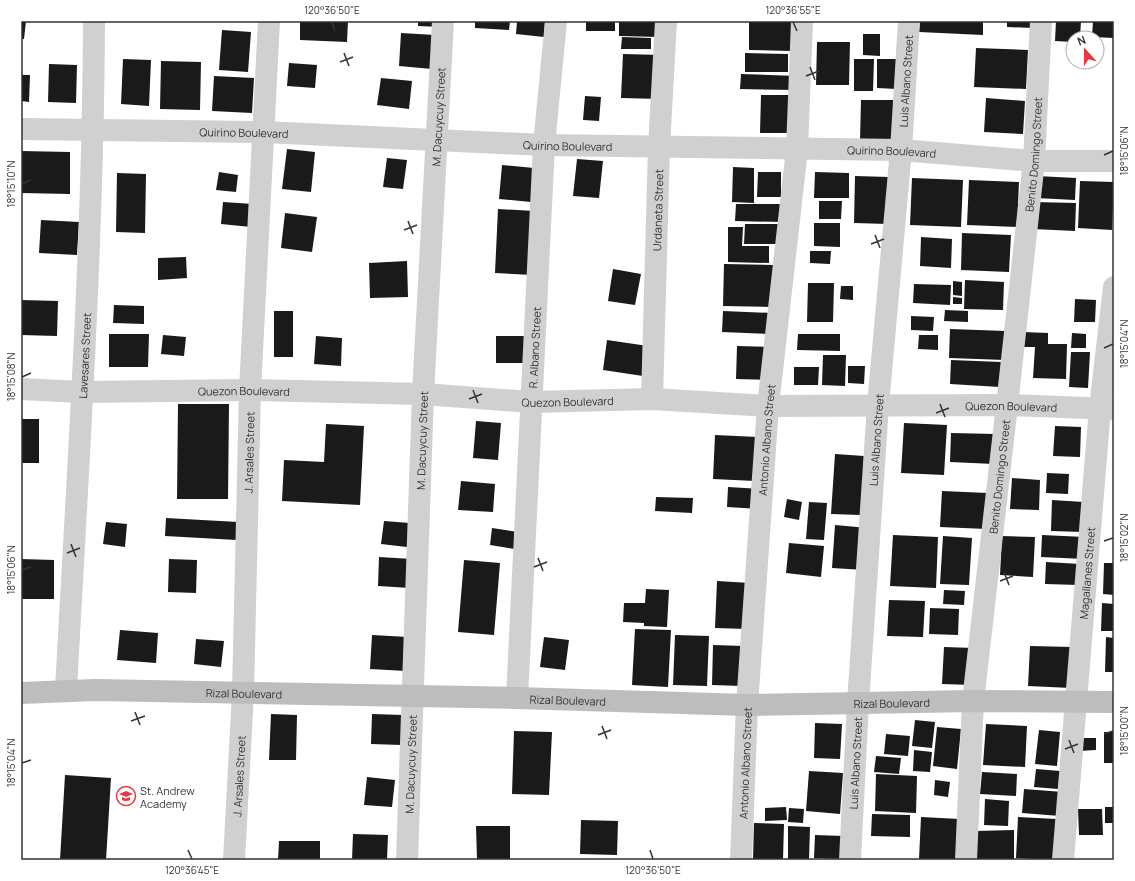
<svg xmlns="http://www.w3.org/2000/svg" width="1135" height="881" viewBox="0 0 1135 881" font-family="Manrope,sans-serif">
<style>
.building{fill:#1a1a1a}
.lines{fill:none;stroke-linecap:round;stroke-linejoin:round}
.minor{stroke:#d0d0d0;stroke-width:22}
.tertiary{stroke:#d0d0d0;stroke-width:22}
.secondary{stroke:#bdbdbd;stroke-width:22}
.ticks{fill:none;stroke:#333;stroke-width:1.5}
.labels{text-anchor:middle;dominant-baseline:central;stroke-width:4;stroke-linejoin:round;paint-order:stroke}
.street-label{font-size:11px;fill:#333;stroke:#fff}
.poi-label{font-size:11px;fill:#333;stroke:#fff;text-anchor:start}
.neatline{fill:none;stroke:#333;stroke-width:1.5}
.ticks-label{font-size:10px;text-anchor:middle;fill:#333}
</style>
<rect width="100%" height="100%" fill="#fff"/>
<!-- building -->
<path class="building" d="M21 21H26L24 39H21Z
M300 21H348L347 42 300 40Z
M418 21H441V27L418 26Z
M475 21H510L509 30 475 28Z
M517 21H545L544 37 516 34Z
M586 21H615V31H586Z
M619 21H660L659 37 619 36Z
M749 21 791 22V51L749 50Z
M920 21H983V35L919 32Z
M1007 21H1034L1033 28 1007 27Z
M1056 21H1081L1080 38H1073V42L1055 41Z
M1093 21H1114V38L1092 37Z
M222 30 251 32 248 72 219 70Z
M401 33 435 35 432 69 399 66Z
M863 34H880V56L863 55Z
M622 37 651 38V49H621Z
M817 42H850L849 85H816Z
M976 48 1028 50 1026 89 974 87Z
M745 53 788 54V72H745Z
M623 54 662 55 661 99 621 98Z
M123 59 151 60 149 106 121 104Z
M854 59H874L873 91H854Z
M877 59H898L897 89 877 88Z
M161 61 201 62 200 110 160 109Z
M289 63 317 65 315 88 287 86Z
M49 64 77 65 76 103 48 102Z
M741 74 797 76 796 90 740 89Z
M21 75H30L29 102 21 101Z
M214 76 254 78 252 113 212 111Z
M381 78 412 81 409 109 377 105Z
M761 95H792L791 133H760Z
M585 96 601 97 599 121 583 120Z
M986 98 1025 101 1023 134 984 132Z
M861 100H895L894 141H860Z
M287 149 315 152 311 192 282 189Z
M21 151 70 152V194L21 193Z
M387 158 407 160 403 189 383 187Z
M577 159 603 161 599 198 573 196Z
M502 165 534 168 531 202 499 199Z
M733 167 754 168V203L732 202Z
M219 172 238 175 236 192 216 190Z
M758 172H781V197H757Z
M815 172 849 173V198H814Z
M117 173 146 174 145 233 116 232Z
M855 176 889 177 888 224 854 223Z
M1037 176 1076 178 1075 200 1036 198Z
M912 178 963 180 961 227 910 225Z
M969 180 1019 182 1017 227 967 225Z
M1080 181 1114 182 1112 230 1078 228Z
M819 201H842L841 219H819Z
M223 202 253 204 251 227 221 224Z
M1034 202 1076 203 1075 231 1033 229Z
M736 204H782L781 222 735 221Z
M498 209 535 211 532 275 495 273Z
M285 213 317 217 312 252 281 248Z
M41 220 79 222 77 255 39 253Z
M814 223H840V247L814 246Z
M745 224H783L782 244H744Z
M728 227H743L742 246H769V263L728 262Z
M962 233 1011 235 1009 272 961 270Z
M921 237 952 239 951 268 920 266Z
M810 251H831L830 264 810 263Z
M186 257 187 278 158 280V258Z
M407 261 408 297 370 298 369 263Z
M724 264 774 265 773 307 723 306Z
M613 269 641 274 635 305 608 301Z
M965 280 1004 282 1003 310 964 309Z
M953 281 962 282V296L953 295Z
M808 283H834L833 322H807Z
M914 284 951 285 950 305 913 303Z
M841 286H853V300L840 299Z
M953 297 962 298V304H953Z
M1075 299 1096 300 1095 322H1074Z
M21 300 58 301 57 336 21 335Z
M114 305 144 306V324L113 323Z
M945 310 968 311V322L944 321Z
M274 311H293V357H274Z
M723 311 772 313 771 334 722 332Z
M911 316 934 317 933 331 911 330Z
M950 329 1006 331 1005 360 949 358Z
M1023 332 1048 333V344H1067L1066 379 1033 378 1035 347H1022Z
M1072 333 1086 334V348H1071Z
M109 334H149L148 367H109Z
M798 334H840V351L797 350Z
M163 335 186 337 184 356 161 354Z
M919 335H938V350L918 349Z
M316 336 342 338 341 366 314 364Z
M496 336H528V363H496Z
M607 340 648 346 643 376 603 370Z
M737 346 771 347 770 380 736 379Z
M1071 352H1090L1088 388 1069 387Z
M823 355H846L845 386 822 385Z
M951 360 1001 362 1000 387 950 384Z
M848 366H865L864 384 848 383Z
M794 367H819L818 385H794Z
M178 404H229L228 499H177Z
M21 419H39V463H21Z
M476 421 501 423 498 460 473 458Z
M904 423 947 425 944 475 901 473Z
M326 424 364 426 360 505 282 501 284 460 324 462Z
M1055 426 1081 427 1080 457 1053 456Z
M951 433 995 434 994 464 950 462Z
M715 435 758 437 755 481 713 479Z
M835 454 864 456 861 515 831 514Z
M1047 473 1069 474 1068 494 1046 493Z
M1012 478 1040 480 1039 510 1010 509Z
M461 481 495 484 493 512 458 510Z
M728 487 761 489 760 509 727 507Z
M942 491 988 493 986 529 940 527Z
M656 497 693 498 692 513 655 511Z
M787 499 802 502 799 520 784 517Z
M1052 500 1084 502 1083 532 1051 531Z
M809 502 827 503 824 540 806 539Z
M166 518 238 522 237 540 165 536Z
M384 521 410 523 407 547 381 544Z
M106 522 127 524 125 547 103 544Z
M835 525 868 528 865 570 832 568Z
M492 528 518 532 515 549 490 545Z
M893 535 938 537 936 588 890 586Z
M1042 535 1085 537 1084 559 1041 557Z
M943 536 972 538 969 585 940 584Z
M1002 536 1035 537 1033 577 1000 575Z
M789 543 824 546 821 577 786 573Z
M379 557 412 559 410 588 378 586Z
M21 559 54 560V599H21Z
M169 559 197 560 196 593 168 592Z
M464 560 500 563 494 635 458 632Z
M1046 562 1080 564 1079 585 1045 584Z
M1104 563H1114V595L1103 594Z
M717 581 750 583 748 629 715 628Z
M646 589 669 590 667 627 644 626V623L623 622 624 603H645Z
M944 590 965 591 964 605 943 604Z
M889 600 925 601 923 637 887 636Z
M1102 603 1114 604V631H1101Z
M930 608 959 609 958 635 929 634Z
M635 629 671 630 668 687 632 685Z
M120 630 158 633 156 663 117 660Z
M372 635 408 637 406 671 370 669Z
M675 635 709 636 707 686 673 685Z
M544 637 569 640 565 670 540 667Z
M1106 637 1114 638V672H1105Z
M196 639 224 641 221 667 194 664Z
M713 645 744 646 742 686 712 685Z
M1030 646 1073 647 1071 688 1028 686Z
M944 647 974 648 972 685 942 684Z
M271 714 297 715 296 760H269Z
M372 714 403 715 402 745 371 744Z
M915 720 935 722 932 748 912 746Z
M815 723 842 724 840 759 814 758Z
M986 724 1027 726 1025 767 983 765Z
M937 727 961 729 957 769 933 766Z
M1039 730 1060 732 1057 766 1035 764Z
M514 731 552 732 549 795 512 794Z
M1104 732H1114V763H1104Z
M886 734 910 736 908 756 884 754Z
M1078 738H1096V750L1079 751Z
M914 750 932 752 930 772 913 771Z
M876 756 901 758 899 774 874 772Z
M1036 769 1060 771 1058 789 1034 787Z
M809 771 843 773 840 814 806 811Z
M982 772 1017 774 1016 796 980 794Z
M876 774 917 776 916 813 875 811Z
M65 775 111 778 106 860H60Z
M367 777 395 780 392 807 364 805Z
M935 780 950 782 948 797 934 795Z
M1024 789 1063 792 1060 816 1022 813Z
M985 799 1009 801 1008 826 984 825Z
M786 807 787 820 765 821V808Z
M1105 807H1114V823H1105Z
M789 808 804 809 803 823 788 822Z
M1078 809H1102L1103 835H1079Z
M872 814 910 815V837L871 836Z
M921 817 960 819 959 860 919 859Z
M1018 817 1056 819 1054 860 1016 858Z
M581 820 618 821 617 855 580 854Z
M754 823 784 824 783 860H753Z
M476 826H510V859L477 860Z
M788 826 810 827 809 860H788Z
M1014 830V860H977L976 831Z
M353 834 388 835 387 860H352Z
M815 835 844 836 842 859 814 858Z
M279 841H320V860H278Z"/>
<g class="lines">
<!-- minor -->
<g class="minor">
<path id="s1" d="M21 129 263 132 544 145 901 150 1034 161H1114"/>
<path id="s2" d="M652 399 659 147 666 21"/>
<path id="s3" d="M66 690C78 467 93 244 94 21"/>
<path id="s4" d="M517 698 544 145 556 21"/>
<path id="s5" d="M234 860 243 693 250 390 269 21"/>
<path id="s6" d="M407 860 423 394 443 21"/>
<path id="s7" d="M741 860 747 705 768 406 797 149 802 21"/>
<path id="s8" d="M850 860 858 703 878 405 901 150 909 21"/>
<path id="s9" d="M966 860 973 701 1007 405 1034 161 1041 21"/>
<path id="s10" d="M1063 860 1100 408 1114 287"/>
</g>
<!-- tertiary -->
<path class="tertiary" id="s11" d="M21 389 82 392 250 390 423 394 531 402 652 399 768 406 1007 405 1114 409"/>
<!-- secondary -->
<path class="secondary" id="s12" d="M21 693 96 690 517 698 747 705 973 701 1114 702"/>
</g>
<!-- ticks -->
<path class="ticks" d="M332 22 335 31M793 22 797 31M344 53 349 66M340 62 353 57M810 67 815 80M806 76 819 71M1104 155 1113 151M22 184 31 180M408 221 413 234M404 230 417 225M875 235 880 248M871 244 884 239M1104 348 1113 344M22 377 31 373M473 390 478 403M469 399 482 394M940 404 945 417M936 413 949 408M1104 541 1113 538M71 544 76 557M67 553 80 548M538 558 543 571M534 567 547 562M22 570 31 567M1004 572 1009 585M1000 581 1013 576M135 712 140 725M131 721 145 716M602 726 607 739M1104 734 1113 731M598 735 611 730M1069 740 1074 753M1065 749 1078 744M22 763 31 760M188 850 192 859M650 850 653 859"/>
<!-- icons -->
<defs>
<g id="school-ring" transform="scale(1)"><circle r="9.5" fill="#fff" stroke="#e63946" stroke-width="1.5"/><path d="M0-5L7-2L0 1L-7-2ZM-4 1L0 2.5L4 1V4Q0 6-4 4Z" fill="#e63946"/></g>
</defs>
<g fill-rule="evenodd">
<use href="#school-ring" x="126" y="796"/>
</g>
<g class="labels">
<!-- street labels -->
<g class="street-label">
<text stroke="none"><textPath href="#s8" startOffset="781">Luis Albano Street</textPath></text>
<text stroke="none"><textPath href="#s6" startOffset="744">M. Dacuycuy Street</textPath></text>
<text stroke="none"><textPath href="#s1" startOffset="223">Quirino Boulevard</textPath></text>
<text stroke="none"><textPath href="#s1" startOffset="547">Quirino Boulevard</textPath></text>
<text stroke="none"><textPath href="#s1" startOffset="871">Quirino Boulevard</textPath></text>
<text stroke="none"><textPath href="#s9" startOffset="709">Benito Domingo Street</textPath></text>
<text stroke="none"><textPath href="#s2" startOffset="189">Urdaneta Street</textPath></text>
<text stroke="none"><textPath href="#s4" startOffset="351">R. Albano Street</textPath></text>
<text stroke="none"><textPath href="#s3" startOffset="335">Lavesares Street</textPath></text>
<text stroke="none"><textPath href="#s11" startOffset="223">Quezon Boulevard</textPath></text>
<text stroke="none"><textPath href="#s11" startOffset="547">Quezon Boulevard</textPath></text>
<text stroke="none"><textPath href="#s11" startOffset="991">Quezon Boulevard</textPath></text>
<text stroke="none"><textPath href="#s6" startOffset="420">M. Dacuycuy Street</textPath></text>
<text stroke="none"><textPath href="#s7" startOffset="421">Antonio Albano Street</textPath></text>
<text stroke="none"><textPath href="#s8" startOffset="421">Luis Albano Street</textPath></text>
<text stroke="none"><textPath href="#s5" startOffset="408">J. Arsales Street</textPath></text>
<text stroke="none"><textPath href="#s9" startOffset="385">Benito Domingo Street</textPath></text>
<text stroke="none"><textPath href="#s10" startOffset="288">Magallanes Street</textPath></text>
<text stroke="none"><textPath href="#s12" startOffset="223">Rizal Boulevard</textPath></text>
<text stroke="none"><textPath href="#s12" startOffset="547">Rizal Boulevard</textPath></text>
<text stroke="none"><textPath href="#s12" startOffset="871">Rizal Boulevard</textPath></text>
<text stroke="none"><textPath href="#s7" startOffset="97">Antonio Albano Street</textPath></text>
<text stroke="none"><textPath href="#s6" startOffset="96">M. Dacuycuy Street</textPath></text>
<text stroke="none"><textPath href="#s8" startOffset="97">Luis Albano Street</textPath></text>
<text stroke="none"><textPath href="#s5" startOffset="84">J. Arsales Street</textPath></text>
</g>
<!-- poi labels -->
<g class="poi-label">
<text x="140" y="790">St. Andrew<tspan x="140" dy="13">Academy</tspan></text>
</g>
</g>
<!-- border -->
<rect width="1135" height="881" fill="none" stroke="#ffffff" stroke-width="44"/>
<!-- north arrow -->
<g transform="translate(1085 50) rotate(339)"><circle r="19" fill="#ffffff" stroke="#adadad"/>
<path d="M0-3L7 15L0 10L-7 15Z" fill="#e63946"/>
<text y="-6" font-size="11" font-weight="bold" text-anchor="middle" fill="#333333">N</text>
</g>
<rect x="22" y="22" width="1091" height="837" class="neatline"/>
<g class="ticks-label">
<text x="332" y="14">120°36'50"E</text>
<text x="793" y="14">120°36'55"E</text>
<text transform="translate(1124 151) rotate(-90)" y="4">18°15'06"N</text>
<text transform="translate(11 184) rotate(-90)" y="4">18°15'10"N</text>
<text transform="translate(1124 344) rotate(-90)" y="4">18°15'04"N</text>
<text transform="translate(11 377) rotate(-90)" y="4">18°15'08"N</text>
<text transform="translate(1124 538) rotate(-90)" y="4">18°15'02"N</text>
<text transform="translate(11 570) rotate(-90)" y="4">18°15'06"N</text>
<text transform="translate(1124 731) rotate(-90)" y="4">18°15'00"N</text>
<text transform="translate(11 763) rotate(-90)" y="4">18°15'04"N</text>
<text x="192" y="874">120°36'45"E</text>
<text x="653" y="874">120°36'50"E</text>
</g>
</svg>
